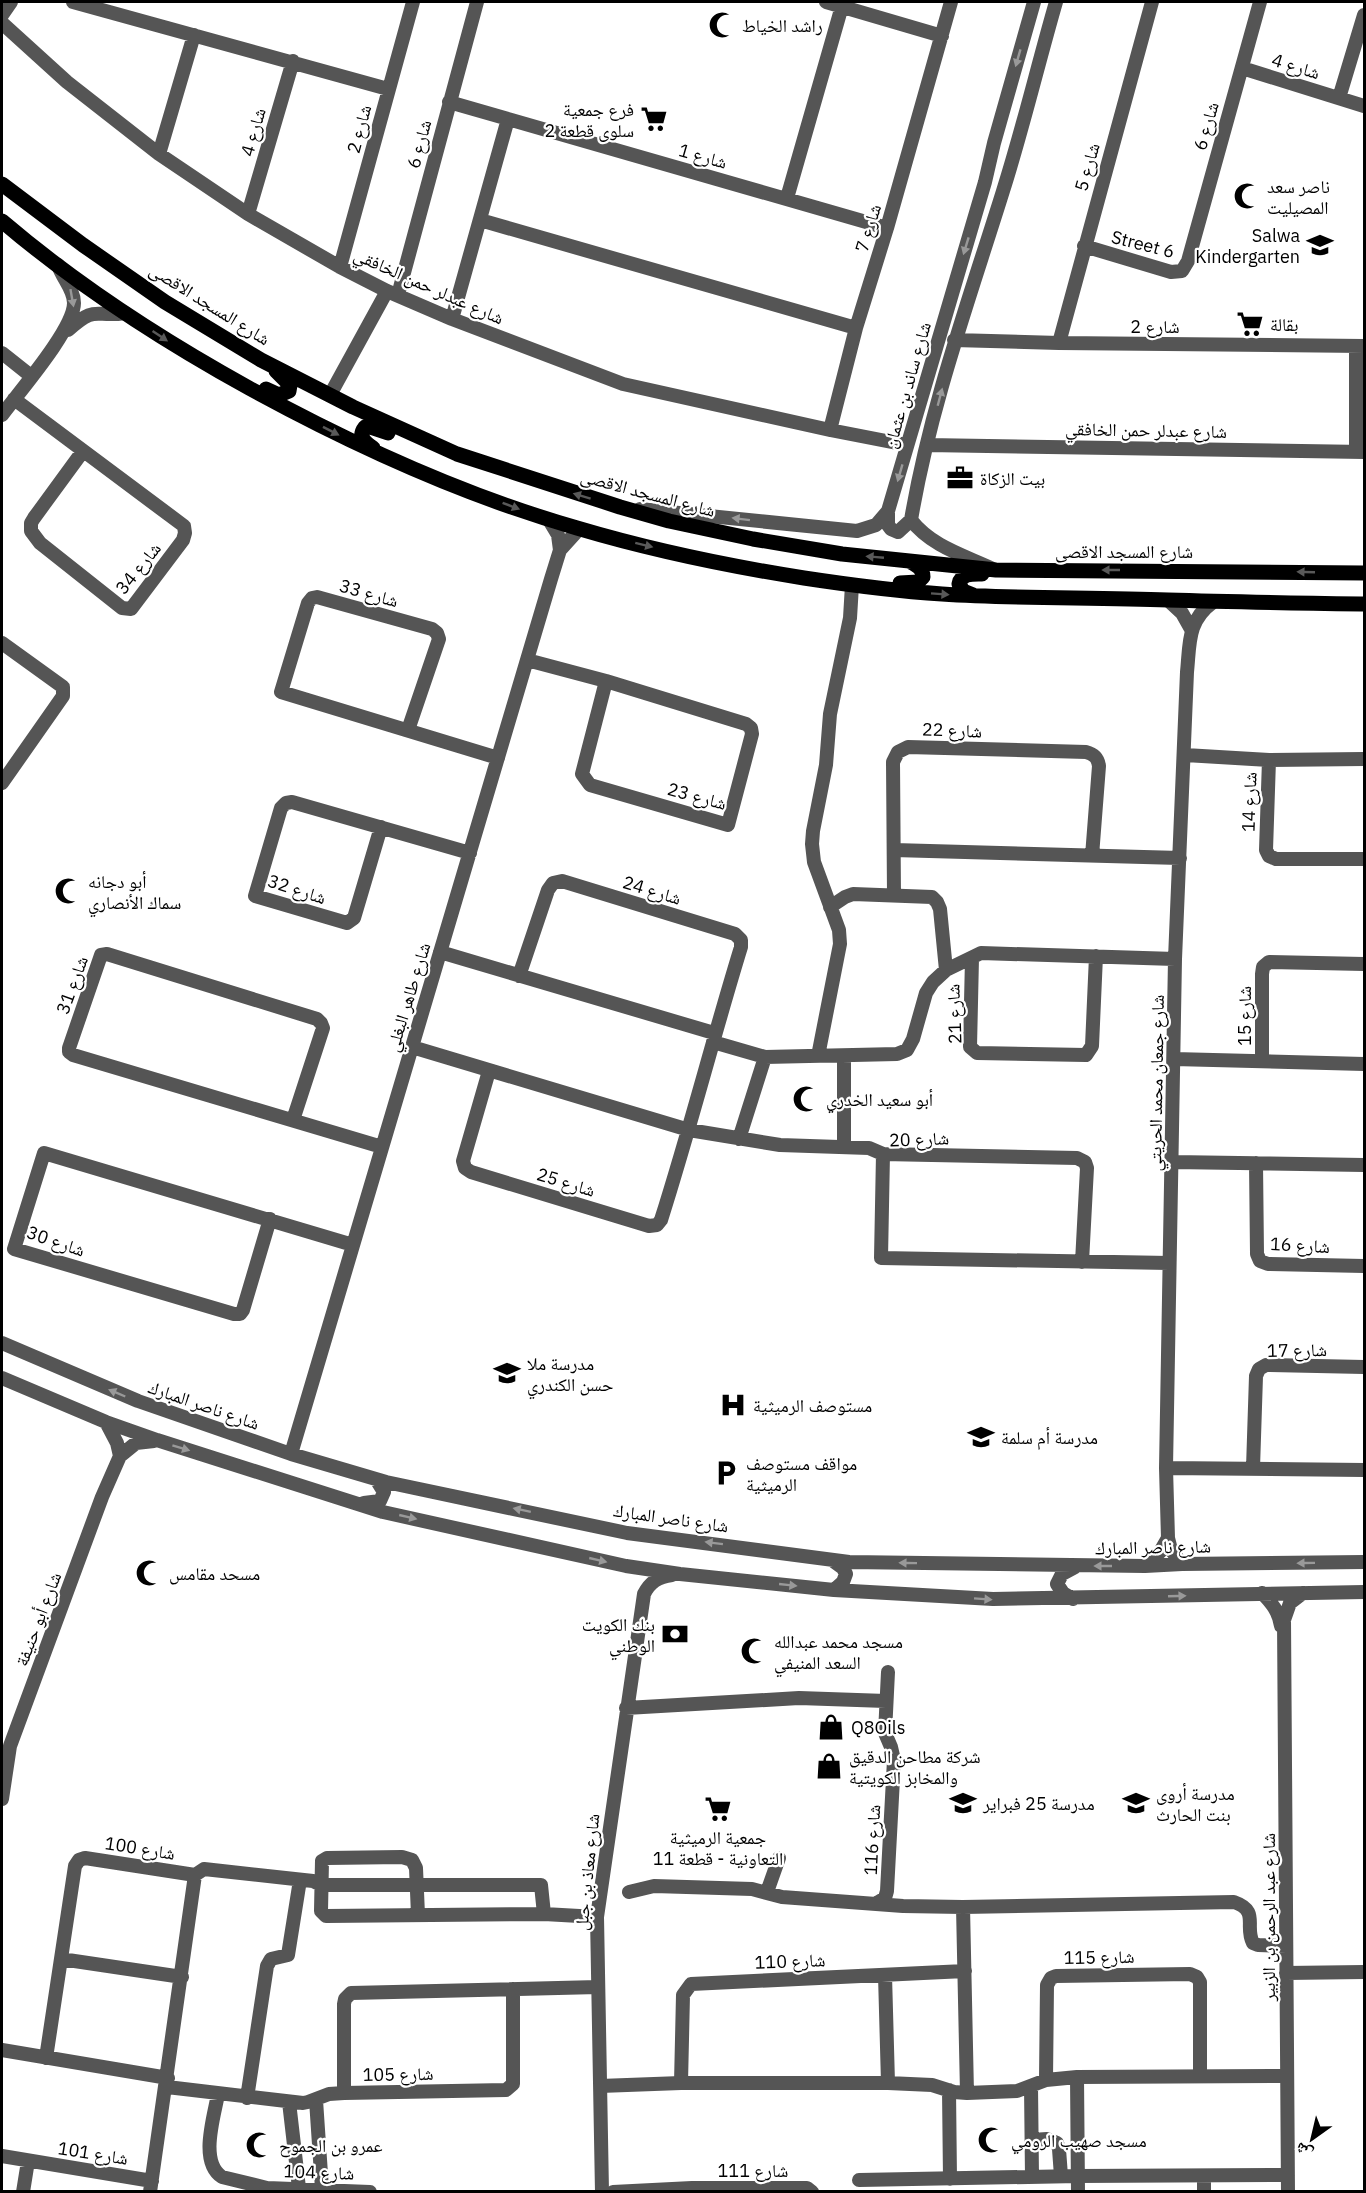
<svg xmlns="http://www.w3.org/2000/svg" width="1366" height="2193" viewBox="0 0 1366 2193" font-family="'IBM Plex Sans','Noto Naskh Arabic',sans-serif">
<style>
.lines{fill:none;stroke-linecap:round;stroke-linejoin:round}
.minor{stroke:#555;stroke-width:14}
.major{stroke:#000;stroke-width:15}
.oneway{fill:#999}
.oneway2{fill:#595959}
.labels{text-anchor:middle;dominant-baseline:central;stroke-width:4.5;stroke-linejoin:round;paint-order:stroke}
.poi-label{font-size:18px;fill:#000;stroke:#fff;text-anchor:start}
.street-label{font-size:18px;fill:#000;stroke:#fff}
</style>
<rect width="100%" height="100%" fill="#fff"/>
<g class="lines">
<!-- minor -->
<path class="minor" d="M73 2 388 89
M826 2 942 36
M2 15 11 2
M2 23 67 82 159 154 248 214 340 267 387 291 452 319 623 384 830 430 907 445
M1242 68 1364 106
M1339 98 1364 15
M449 102 887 228
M159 154 194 35
M787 198 842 6
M248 214 293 61
M480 220 856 328
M1084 246 1171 272 1182 271 1188 261 1260 2
M340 267 413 2
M398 295 477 2
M452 319 508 119
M68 330C97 304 94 318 125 313
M954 340 1059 343 1364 346
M1059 343 1152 2
M1356 346V452
M2 353 31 376
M330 395 387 291
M14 399 184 526 185 533 183 540 131 609 122 608 40 543 31 531V523L34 518 83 451
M2 415C19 392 74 329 74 303 74 289 62 278 58 265
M830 430 856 328 887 228 951 2
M927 445 1364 452
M640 509 857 531 876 525 888 511 985 182 994 143 1034 2
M888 511V525L891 529 898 532 911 520
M549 520 558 535 560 550
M991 568C963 555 931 546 911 520 930 407 969 300 1003 191 1023 128 1038 64 1056 2
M1168 600 1182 613 1191 629
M2 643 63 687V696L2 783
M527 660 606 681 746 724 751 728 752 734 728 825 590 785 582 774 606 681
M408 730 439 639 437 633 432 629 317 597 312 598 308 603 281 692 498 758
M1185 755 1269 760 1364 759
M1269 760 1266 850 1269 856 1276 859H1364
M381 827 354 918 347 923 255 896 281 808 286 803 292 802 470 853
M894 850 1180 858
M894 895 893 762 898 752 908 747 1086 752C1094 754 1098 758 1099 766L1092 856
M830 907 845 897 853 894 932 897 937 902 940 909 946 970
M440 952 714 1033
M972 958 970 1047 977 1053 1086 1055 1092 1046 1096 956
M713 1042 765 1057 897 1054 907 1050 913 1039 926 993 933 982 946 970 981 953 1175 959
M412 1047 689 1130 780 1145 869 1148 883 1154 1077 1158 1085 1162 1087 1168 1082 1262
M818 1056 840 944 839 930 814 862 812 844 813 831 826 765 830 714 850 618 852 585
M1174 1059 1364 1064
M1262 1061V974L1263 967 1269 962 1364 964
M489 1071 463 1161 465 1168 471 1172 649 1226 657 1225 661 1220C690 1129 713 1038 741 947V940L735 934 562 881 553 883 548 890 519 976
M293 1120 323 1028 321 1023 317 1019 107 954 101 955 69 1048V1052L73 1055 382 1147
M739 1139 765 1057
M844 1147V1056
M883 1154 881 1258 1169 1263
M1173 1162 1364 1165
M1256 1163 1257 1254 1260 1261 1268 1264 1364 1266
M270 1219 243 1310 240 1314H234L14 1249 44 1153 353 1245
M2 1343 138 1401 291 1454 386 1482 627 1533 849 1562 1145 1566 1182 1564 1364 1562
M2 1378 106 1422 157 1440 383 1512 626 1566 680 1574 834 1590 993 1599 1364 1592
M106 1422 117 1443 120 1456
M291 1454 551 579 560 550 579 529
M1166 1468 1364 1470
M1253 1468 1256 1376 1259 1369 1266 1365 1364 1367
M364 1503 380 1501 384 1492 376 1479
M832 1560 843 1568 846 1574 843 1582 834 1590
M1182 1564 1171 1550 1168 1538 1166 1468 1175 959 1187 672C1190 643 1187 621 1213 602
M1145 1566 1160 1552 1168 1538
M1262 1593C1272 1603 1279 1612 1281 1626
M1073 1599 1063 1593 1057 1584 1062 1574 1075 1567
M626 1708 799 1698 886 1701
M2 1799 10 1746 102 1497 120 1456 136 1443 154 1441
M195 1875 204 1869 313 1881 321 1885H541L544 1914
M629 1892 654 1886 752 1889 782 1897 903 1906 963 1907 1234 1902C1260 1911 1244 1926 1253 1943L1258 1945 1286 1946
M767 1892 779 1858
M877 1903 885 1898 887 1891 894 1760 891 1747 885 1733 888 1672
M963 1907 967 2093
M418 1915 416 1868 412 1860 402 1857 327 1858 322 1861 321 1911 326 1916 544 1914 597 1917
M61 1959 182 1977
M1286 1973 1364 1972
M885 1975 888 2083
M2 2050 168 2078
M46 2058 75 1866 79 1860 85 1858 195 1875
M1077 2077 1078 2192
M1046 2080 1047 1985 1051 1978 1056 1976 1190 1974 1197 1977 1200 1982V2076
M681 2083 683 1995 691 1984 965 1971
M600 2086 681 2083H888L932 2085 954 2092 967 2093 1017 2091 1046 2080 1077 2077 1287 2076
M1031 2086 1032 2177
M167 2087 303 2103 308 2102 329 2094 344 2093 506 2090 513 2084V1989
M949 2090 950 2179
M344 2093V2004L345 1999 351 1993 598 1987
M218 2094C214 2117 199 2162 222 2177L267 2188 370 2192
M247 2098 267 1966 271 1959 288 1955 300 1880
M316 2100 322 2189
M289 2102 299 2188
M1032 2140 1047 2139 1057 2143 1059 2149 1061 2176
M2 2156 152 2181
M1204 2176V2192
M859 2180 1078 2176 1288 2175
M23 2192 28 2161
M150 2192 195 1875
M602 2192 597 1917 644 1594C650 1582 658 1577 672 1575
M613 2192 692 2188H807L812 2192
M1288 2192 1284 1620 1290 1603 1303 1593"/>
<!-- major -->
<path class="major" d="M2 184 83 245 165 302 261 360 353 407 457 454 620 507 669 521 753 539 842 554 996 570 1364 573
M2 221C77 285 162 340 249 388 353 445 462 495 577 528 651 550 728 566 804 578 850 585 896 591 942 594 1017 599 1093 597 1168 600 1233 602 1299 603 1364 604
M266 389 279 395 289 391 290 385 276 371
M373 448C364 442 358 436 365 427H370L388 433
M900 583 918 582 923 577C923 568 916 565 909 561
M973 595 963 591 959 584C961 573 973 574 982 574"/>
</g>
<!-- one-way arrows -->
<defs><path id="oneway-solid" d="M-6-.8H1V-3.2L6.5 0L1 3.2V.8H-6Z" transform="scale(1.5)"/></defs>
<g class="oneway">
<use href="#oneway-solid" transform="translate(1018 58) rotate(106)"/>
<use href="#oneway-solid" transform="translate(966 246) rotate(107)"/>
<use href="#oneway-solid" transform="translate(72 298) rotate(80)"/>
<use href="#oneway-solid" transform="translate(940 397) rotate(-75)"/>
<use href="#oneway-solid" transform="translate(900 473) rotate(106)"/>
<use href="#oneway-solid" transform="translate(741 519) rotate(-173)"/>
<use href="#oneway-solid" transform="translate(117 1393) rotate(-157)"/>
<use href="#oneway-solid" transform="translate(181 1448) rotate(17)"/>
<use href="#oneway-solid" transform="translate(522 1510) rotate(-168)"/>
<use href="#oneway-solid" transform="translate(408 1517) rotate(13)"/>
<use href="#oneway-solid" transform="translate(714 1543) rotate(-173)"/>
<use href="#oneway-solid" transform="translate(598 1560) rotate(13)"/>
<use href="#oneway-solid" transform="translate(908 1563) rotate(-179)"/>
<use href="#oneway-solid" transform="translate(1306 1563) rotate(179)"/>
<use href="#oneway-solid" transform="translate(1103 1566) rotate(-180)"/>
<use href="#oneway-solid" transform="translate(788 1585) rotate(6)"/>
<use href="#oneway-solid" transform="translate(1177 1596) rotate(-2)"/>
<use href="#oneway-solid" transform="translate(983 1599) rotate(4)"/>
</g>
<g class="oneway2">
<use href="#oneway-solid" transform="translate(160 336) rotate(34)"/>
<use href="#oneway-solid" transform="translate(331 431) rotate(27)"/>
<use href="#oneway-solid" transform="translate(582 496) rotate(-163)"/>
<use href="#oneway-solid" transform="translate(511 506) rotate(21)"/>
<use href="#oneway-solid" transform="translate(644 545) rotate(14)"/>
<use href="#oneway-solid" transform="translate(875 557) rotate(-175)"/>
<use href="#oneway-solid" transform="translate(1111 570) rotate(-180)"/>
<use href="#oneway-solid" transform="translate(1306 572) rotate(-178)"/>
<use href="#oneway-solid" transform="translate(940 594) rotate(4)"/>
</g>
<!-- icons -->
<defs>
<g id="mosque-bare" transform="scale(2.07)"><path d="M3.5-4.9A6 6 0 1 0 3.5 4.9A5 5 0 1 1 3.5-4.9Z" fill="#000" stroke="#fff" stroke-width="2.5" paint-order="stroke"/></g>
<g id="supermarket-bare" transform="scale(2.07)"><path d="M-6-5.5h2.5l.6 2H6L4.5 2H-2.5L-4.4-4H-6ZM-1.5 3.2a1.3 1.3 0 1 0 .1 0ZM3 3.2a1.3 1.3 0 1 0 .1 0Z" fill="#000" stroke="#fff" stroke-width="2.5" paint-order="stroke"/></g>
<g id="school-bare" transform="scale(2.07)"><path d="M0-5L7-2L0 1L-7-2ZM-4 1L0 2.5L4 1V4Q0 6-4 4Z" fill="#000" stroke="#fff" stroke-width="2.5" paint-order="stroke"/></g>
<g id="office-bare" transform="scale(2.07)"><path d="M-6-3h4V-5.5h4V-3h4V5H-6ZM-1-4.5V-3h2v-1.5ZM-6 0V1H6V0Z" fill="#000" stroke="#fff" stroke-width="2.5" paint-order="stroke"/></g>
<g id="hospital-bare" transform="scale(2.07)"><path d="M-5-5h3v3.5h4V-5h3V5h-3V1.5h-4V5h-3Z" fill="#000" stroke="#fff" stroke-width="2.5" paint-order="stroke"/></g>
<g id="parking-bare" transform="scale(2.07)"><path d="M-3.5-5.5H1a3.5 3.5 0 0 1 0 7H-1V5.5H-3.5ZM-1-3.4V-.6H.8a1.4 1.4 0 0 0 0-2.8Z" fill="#000" stroke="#fff" stroke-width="2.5" paint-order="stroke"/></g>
<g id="bank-bare" transform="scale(2.07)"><path d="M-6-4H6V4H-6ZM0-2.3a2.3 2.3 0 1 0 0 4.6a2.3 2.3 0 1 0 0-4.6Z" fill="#000" stroke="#fff" stroke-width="2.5" paint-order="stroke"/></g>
<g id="shop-bare" transform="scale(2.07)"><path d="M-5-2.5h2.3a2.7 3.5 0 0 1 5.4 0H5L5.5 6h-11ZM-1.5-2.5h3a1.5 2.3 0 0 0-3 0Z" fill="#000" stroke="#fff" stroke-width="2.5" paint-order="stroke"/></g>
</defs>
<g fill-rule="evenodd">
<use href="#mosque-bare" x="722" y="25"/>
<use href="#supermarket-bare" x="654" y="119"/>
<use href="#mosque-bare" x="1247" y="196"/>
<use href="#school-bare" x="1320" y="245"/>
<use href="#supermarket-bare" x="1250" y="324"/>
<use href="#office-bare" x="960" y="478"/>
<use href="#mosque-bare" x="68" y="891"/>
<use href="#mosque-bare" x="806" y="1099"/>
<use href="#school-bare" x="507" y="1373"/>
<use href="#hospital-bare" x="733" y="1405"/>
<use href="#school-bare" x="981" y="1437"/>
<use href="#parking-bare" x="726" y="1473"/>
<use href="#mosque-bare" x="149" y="1573"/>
<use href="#bank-bare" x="675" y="1634"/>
<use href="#mosque-bare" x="754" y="1651"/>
<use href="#shop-bare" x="831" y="1727"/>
<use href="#shop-bare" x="829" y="1766"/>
<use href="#school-bare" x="963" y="1803"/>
<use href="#school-bare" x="1136" y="1803"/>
<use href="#supermarket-bare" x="718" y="1809"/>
<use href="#mosque-bare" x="991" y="2140"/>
<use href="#mosque-bare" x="259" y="2145"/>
</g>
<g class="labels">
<!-- poi labels -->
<g class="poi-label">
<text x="742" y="25">راشد الخياط</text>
<text x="634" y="109" text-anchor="end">فرع جمعية<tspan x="634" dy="21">سلوى قطعة 2</tspan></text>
<text x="1267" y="186">ناصر سعد<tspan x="1267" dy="21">المصيليت</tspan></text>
<text x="1300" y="235" text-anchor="end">Salwa<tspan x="1300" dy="21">Kindergarten</tspan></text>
<text x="1270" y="324">بقالة</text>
<text x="980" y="478">بيت الزكاة</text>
<text x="88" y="881">أبو دجانه<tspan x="88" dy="21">سماك الأنصاري</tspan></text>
<text x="826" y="1099">أبو سعيد الخدري</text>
<text x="527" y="1363">مدرسة ملا<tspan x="527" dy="21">حسن الكندري</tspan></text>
<text x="753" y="1405">مستوصف الرميثية</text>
<text x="1001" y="1437">مدرسة أم سلمة</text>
<text x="746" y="1463">مواقف مستوصف<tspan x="746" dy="21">الرميثية</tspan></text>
<text x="169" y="1573">مسحد مقامس</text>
<text x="655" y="1624" text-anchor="end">بنك الكويت<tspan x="655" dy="21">الوطني</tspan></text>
<text x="774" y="1641">مسجد محمد عبدالله<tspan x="774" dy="21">السعد المنيفي</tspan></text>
<text x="851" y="1727">Q8Oils</text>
<text x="849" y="1756">شركة مطاحن الدقيق<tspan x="849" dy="21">والمخابز الكويتية</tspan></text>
<text x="1156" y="1793">مدرسة أروى<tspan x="1156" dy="21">بنت الحارث</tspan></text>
<text x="983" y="1803">مدرسة 25 فبراير</text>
<text x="718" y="1837" text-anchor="middle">جمعية الرميثية<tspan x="718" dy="21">التعاونية - قطعة 11</tspan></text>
<text x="1011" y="2140">مسجد صهيب الرومي</text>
<text x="279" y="2145">عمرو بن الجموح</text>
</g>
<!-- street labels -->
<g class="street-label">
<text transform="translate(1296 66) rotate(17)">شارع 4</text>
<text transform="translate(1206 126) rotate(-74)">شارع 6</text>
<text transform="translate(359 129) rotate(-75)">شارع 2</text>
<text transform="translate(253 132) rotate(-74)">شارع 4</text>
<text transform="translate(419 144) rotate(-75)">شارع 6</text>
<text transform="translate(703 156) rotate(16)">شارع 1</text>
<text transform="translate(1087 167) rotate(-74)">شارع 5</text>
<text transform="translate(868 228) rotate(-73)">شارع 7</text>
<text transform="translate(1143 244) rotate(14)">Street 6</text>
<text transform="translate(429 286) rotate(24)">شارع عبدلر حمن الخافقي</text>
<text transform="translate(210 304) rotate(32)">شارع المسجد الاقصى</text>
<text x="1155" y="326">شارع 2</text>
<text transform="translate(907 385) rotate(-74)">شارع ساند بن عثمان</text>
<text transform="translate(1146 430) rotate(1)">شارع عبدلر حمن الخافقي</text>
<text transform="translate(648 493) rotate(15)">شارع المسجد الاقصى</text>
<text x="1124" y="551">شارع المسجد الاقصى</text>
<text transform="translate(138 568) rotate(-51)">شارع 34</text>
<text transform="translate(369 593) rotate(16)">شارع 33</text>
<text transform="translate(952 730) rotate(2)">شارع 22</text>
<text transform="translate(697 796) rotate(15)">شارع 23</text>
<text transform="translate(1249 802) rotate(-88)">شارع 14</text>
<text transform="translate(297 889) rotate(18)">شارع 32</text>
<text transform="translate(652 890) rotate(17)">شارع 24</text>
<text transform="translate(72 985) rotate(-70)">شارع 31</text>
<text transform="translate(408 997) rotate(-73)">شارع طاهر البغلي</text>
<text transform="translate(954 1014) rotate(-92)">شارع 21</text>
<text transform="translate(1244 1016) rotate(-90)">شارع 15</text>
<text transform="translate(1156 1083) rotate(-89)">شارع جمعان محمد الحريتي</text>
<text transform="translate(919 1139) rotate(-2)">شارع 20</text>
<text transform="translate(566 1182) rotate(17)">شارع 25</text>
<text transform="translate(56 1241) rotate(19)">شارع 30</text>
<text transform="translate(1300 1245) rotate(3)">شارع 16</text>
<text transform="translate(1297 1350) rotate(-1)">شارع 17</text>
<text transform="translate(204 1405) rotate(19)">شارع ناصر المبارك</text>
<text transform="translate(671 1518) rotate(8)">شارع ناصر المبارك</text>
<text transform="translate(1153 1547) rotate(-1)">شارع ناصر المبارك</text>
<text transform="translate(38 1619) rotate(-69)">شارع أبو حنيفة</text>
<text transform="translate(872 1840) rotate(-87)">شارع 116</text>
<text transform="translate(140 1848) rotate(9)">شارع 100</text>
<text transform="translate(587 1872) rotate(-84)">شارع معاذ بن جبل</text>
<text transform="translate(1268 1917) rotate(-90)">شارع عبد الرحمن بن الزبير</text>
<text transform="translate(1099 1957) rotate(-1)">شارع 115</text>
<text transform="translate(790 1961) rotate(-2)">شارع 110</text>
<text transform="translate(398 2074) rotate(-1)">شارع 105</text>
<text transform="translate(93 2153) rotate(9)">شارع 101</text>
<text x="753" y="2170">شارع 111</text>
<text transform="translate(319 2172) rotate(2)">شارع 104</text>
</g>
</g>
<!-- border -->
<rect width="1366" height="2193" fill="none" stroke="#000000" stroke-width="6"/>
<!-- north arrow -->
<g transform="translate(1312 2139) rotate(214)" stroke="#ffffff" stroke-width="4.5" paint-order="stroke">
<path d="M0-4.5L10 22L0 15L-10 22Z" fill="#000000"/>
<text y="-9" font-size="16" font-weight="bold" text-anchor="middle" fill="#000000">ش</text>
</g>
</svg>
